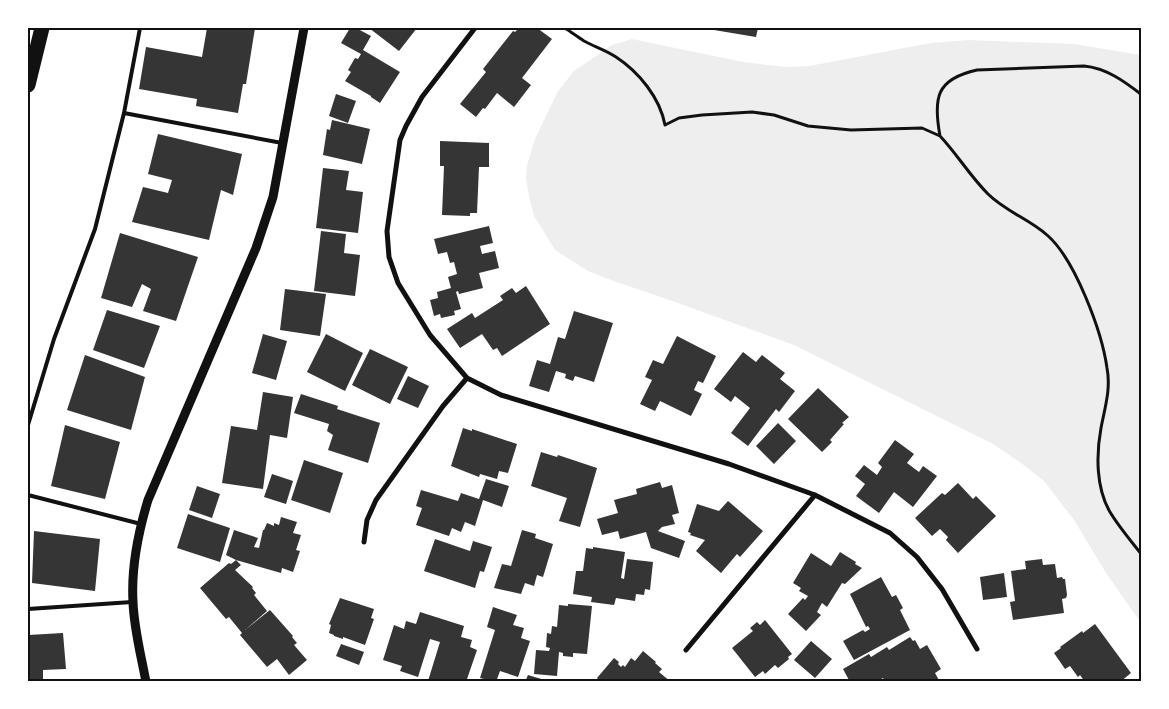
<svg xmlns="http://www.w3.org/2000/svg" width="1169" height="709" viewBox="0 0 1169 709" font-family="'Noto Sans',sans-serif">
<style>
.green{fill:#eee}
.building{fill:#353535}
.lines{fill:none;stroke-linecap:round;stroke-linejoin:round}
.path{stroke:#111;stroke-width:3}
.service{stroke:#111;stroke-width:4}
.minor{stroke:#111;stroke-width:5}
.tertiary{stroke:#111;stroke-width:9}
.motorway{stroke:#111;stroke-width:15}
.neatline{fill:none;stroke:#111;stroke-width:2}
</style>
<rect width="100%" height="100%" fill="#fff"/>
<!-- green -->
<path class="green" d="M632 39 743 62 787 67 809 66 931 43 968 40 1074 44 1141 55V623L1106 573 1074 520 1044 481 1021 463 993 444 794 345 678 303 608 279 588 271 555 250 534 216 530 201 526 179 527 165 535 139 558 91 574 71 612 45Z"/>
<!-- building -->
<path class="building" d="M207 28H255L246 84H243L238 113 196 106 197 99 139 89 146 47 202 57Z
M350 28H356L371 36 363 50 400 72 380 103 371 97V96L345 81 351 72 348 70 355 58 358 59 361 54 341 43Z
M369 28H417L399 51Z
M519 28H537L552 39 522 78 531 85 514 107 497 93 485 109 483 108 476 117 460 104 486 72 483 69 513 31 515 32Z
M702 28H758L756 37Z
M336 94 356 101 348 123 329 116Z
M332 120 370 129 362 164 323 155 327 129 330 130Z
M158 134 242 154 233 195 221 190 209 240 132 222 143 187 168 193 172 180 148 174Z
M440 141 489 143V167H479L477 213H470V216L442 215 444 166H440Z
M323 168 349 171 346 190 363 192 358 233 316 228Z
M489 226 493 243 480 246 482 254 495 251 499 268 479 273 483 288 459 294 458 291 456 292 461 309 454 311 455 315 441 318 440 314 434 316 430 300 438 298 437 292 451 288 448 277 457 274 454 262 450 263 447 252 438 254 434 239Z
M321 231 346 234 344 253 360 255 355 296 314 291Z
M120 233 198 257 176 321 143 311 151 289 142 284 132 307 101 298Z
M526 286 550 324 502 356 497 348 493 350 482 334 460 348 447 329 472 313 475 318 503 300 500 296 512 288 516 293Z
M285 289 326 294 320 336 280 330Z
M107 310 160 326 144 368 93 350Z
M574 311 613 323 594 382 575 376 573 381 565 378 566 374 556 371 549 392 529 386 537 360 550 364 558 337 565 339Z
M263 334 287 341 276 380 252 373Z
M326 334 363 353 345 391 307 372Z
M677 336 716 356 703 383 698 381 694 390 702 394 691 416 660 401 655 411 640 404 652 380 645 377 653 360 663 364Z
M370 349 408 367 390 404 352 385Z
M743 352 756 362 762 355 785 373 780 379 795 391 779 412 776 409 748 446 731 433 750 408 735 396 731 402 714 389Z
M85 355 145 377 131 430 67 410Z
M408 376 429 386 418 408 397 399Z
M818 388 849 417 842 423 844 424 830 440 832 442 822 452 788 419Z
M263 392 293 397 287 438 270 435 263 489 222 483 231 426 257 430Z
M301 394 338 406 337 409 380 423 368 463 328 450 333 435 327 431 329 424 294 413Z
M778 423 796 441 774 464 756 446Z
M65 425 120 442 105 499 51 486Z
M463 428 472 431V429L517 444 508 473 499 471 497 479 480 474 479 477 451 466Z
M895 440 914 454 907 463 919 472 923 466 937 476 913 507 894 492 879 513 856 496 865 484 855 476 864 465 877 475 882 467 878 463Z
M541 452 557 457 558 455 597 468 580 527 559 521 567 498 531 486Z
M304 460 343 473 330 513 291 500Z
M272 474 293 481 286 504 264 497Z
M486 479 509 486 502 507 483 500 475 526 465 522 461 532 452 528 449 536 416 525 422 508 416 506 421 490 458 501 461 493 479 499Z
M660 482 662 488 672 485 679 513 672 515 675 524 662 527 658 531 685 541 679 558 651 548 646 532 620 539 618 531 602 535 597 519 618 513 614 500 637 494 636 489Z
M958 483 973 499 976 496 996 516 958 553 946 540 948 537 940 529 932 536 915 518 942 493 945 495Z
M197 486 220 494 212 518 189 510Z
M728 501 763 531 740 557 737 554 721 573 696 551 705 540 690 535 691 533 688 532 697 504 719 511Z
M188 514 230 528 220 562 177 548Z
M281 517 297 522 293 533 301 535 296 550 300 551 293 572 282 568 281 573 236 560 226 555 234 530 258 538 254 547 259 548 263 530H264L267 523 274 526V523L279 525Z
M522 530 536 534 535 538 553 544 543 577 537 575 534 586 525 583 521 594 494 588 502 564 511 566Z
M34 531 100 539 95 591 32 583Z
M435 539 470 551 473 541 492 547 484 572 480 571 475 588 424 571Z
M593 547 625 552 621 578 624 579 627 559 653 562 650 590 645 589 644 595 636 594 635 601 616 598 614 605 591 602 592 597 573 594 576 571H583L586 548 593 549Z
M840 552 856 562 855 564 862 568 845 584 842 583 827 607 822 603 817 612 821 615 806 631 788 614 803 598 805 600 808 596 799 591 801 588 793 583 811 553 831 566Z
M1042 559 1043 565 1055 564 1057 578 1062 577 1063 579H1065L1067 595 1066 598 1062 599 1064 613 1013 620 1010 602 1015 601 1011 571 1026 569 1025 561Z
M236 560 241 565 235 570 253 587 252 588 256 593 254 595 267 611 245 630 270 610 293 636 292 637 297 643 294 645 307 660 289 675 277 659 267 667 240 635 242 633 229 617 226 619 200 588 229 563 231 564Z
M1004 573 1007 597 983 600 980 577Z
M881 577 892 597 896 595 903 608 900 610 910 630 854 660 843 641 863 630 865 632 870 629 868 626 866 627 850 594Z
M340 598 374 609 371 618 374 619 365 645 343 637V639L334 636V635L329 633 331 625 329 624Z
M568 604 592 606 587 654 573 653V657L563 656V653L559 652 557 676 534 674 536 650 549 651 550 648 546 647 547 633 551 634 552 626 557 627 559 605 568 606Z
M493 607 517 615 513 625 524 628 521 638 530 641 518 677 500 671 496 682 480 678 495 630 487 627Z
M420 612 464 626 461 637 472 640 470 647 477 650 466 682 449 680 448 682 428 681 440 642 430 639 418 677 400 671 402 666 383 660 394 625 404 629 406 621 416 624Z
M765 620 792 654 788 657 789 659 778 668 775 665 765 674 763 671 755 677 732 648 753 631 750 628 757 622 760 625Z
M1095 624 1131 673 1120 682H1085L1080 675 1078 677 1070 666 1065 669 1054 653 1061 648 1060 647 1082 631 1083 633Z
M63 633 66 669 43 670V682H28V635Z
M910 637 913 641 915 640 920 649 927 645 941 669 935 673 940 682H885L883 678 876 682H850L843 669 869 654 871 657 887 647 889 650Z
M811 641 832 659 815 678 794 660Z
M341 644 364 652 359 665 336 656Z
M643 651 656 662 655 663 662 669 659 672 671 682H600L597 678 614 658 619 662 618 664 621 667 623 665 625 667 631 658 635 661Z
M528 675 548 681V682H525Z"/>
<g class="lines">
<!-- path -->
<path class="path" d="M565 28C571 32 578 37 584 41 595 47 606 50 616 57 639 72 660 98 665 125L679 118 702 115 752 112 774 115 808 126 851 130 922 128 940 136C933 98 936 79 977 70L1084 66C1106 68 1124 81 1142 95
M940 136C957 154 970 176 988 194 1005 211 1029 219 1047 235 1075 259 1102 332 1107 368 1111 389 1105 407 1101 428 1096 455 1096 488 1110 512 1119 527 1131 541 1142 555"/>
<!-- service -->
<path class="service" d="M124 113 282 143
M28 425 54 339 95 229 124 113 140 28
M28 495 141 524
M28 609 132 602"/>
<!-- minor -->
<path class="minor" d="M475 28 422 97 406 126 400 140 387 231 389 257 398 283 430 335 467 378 501 395 729 464 815 495 890 533 917 557 942 589 977 649
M364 542 367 520 376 500 443 406 467 378
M686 650 815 495"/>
<!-- tertiary -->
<path class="tertiary" d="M146 682C141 655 134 629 133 602 131 567 138 533 148 500L256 248 273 197 304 28"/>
<!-- motorway -->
<path class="motorway" d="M28 85 42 28"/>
</g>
<!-- border -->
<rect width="1169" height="709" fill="none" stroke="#ffffff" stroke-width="58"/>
<rect x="29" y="29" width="1111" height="651" class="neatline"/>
</svg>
